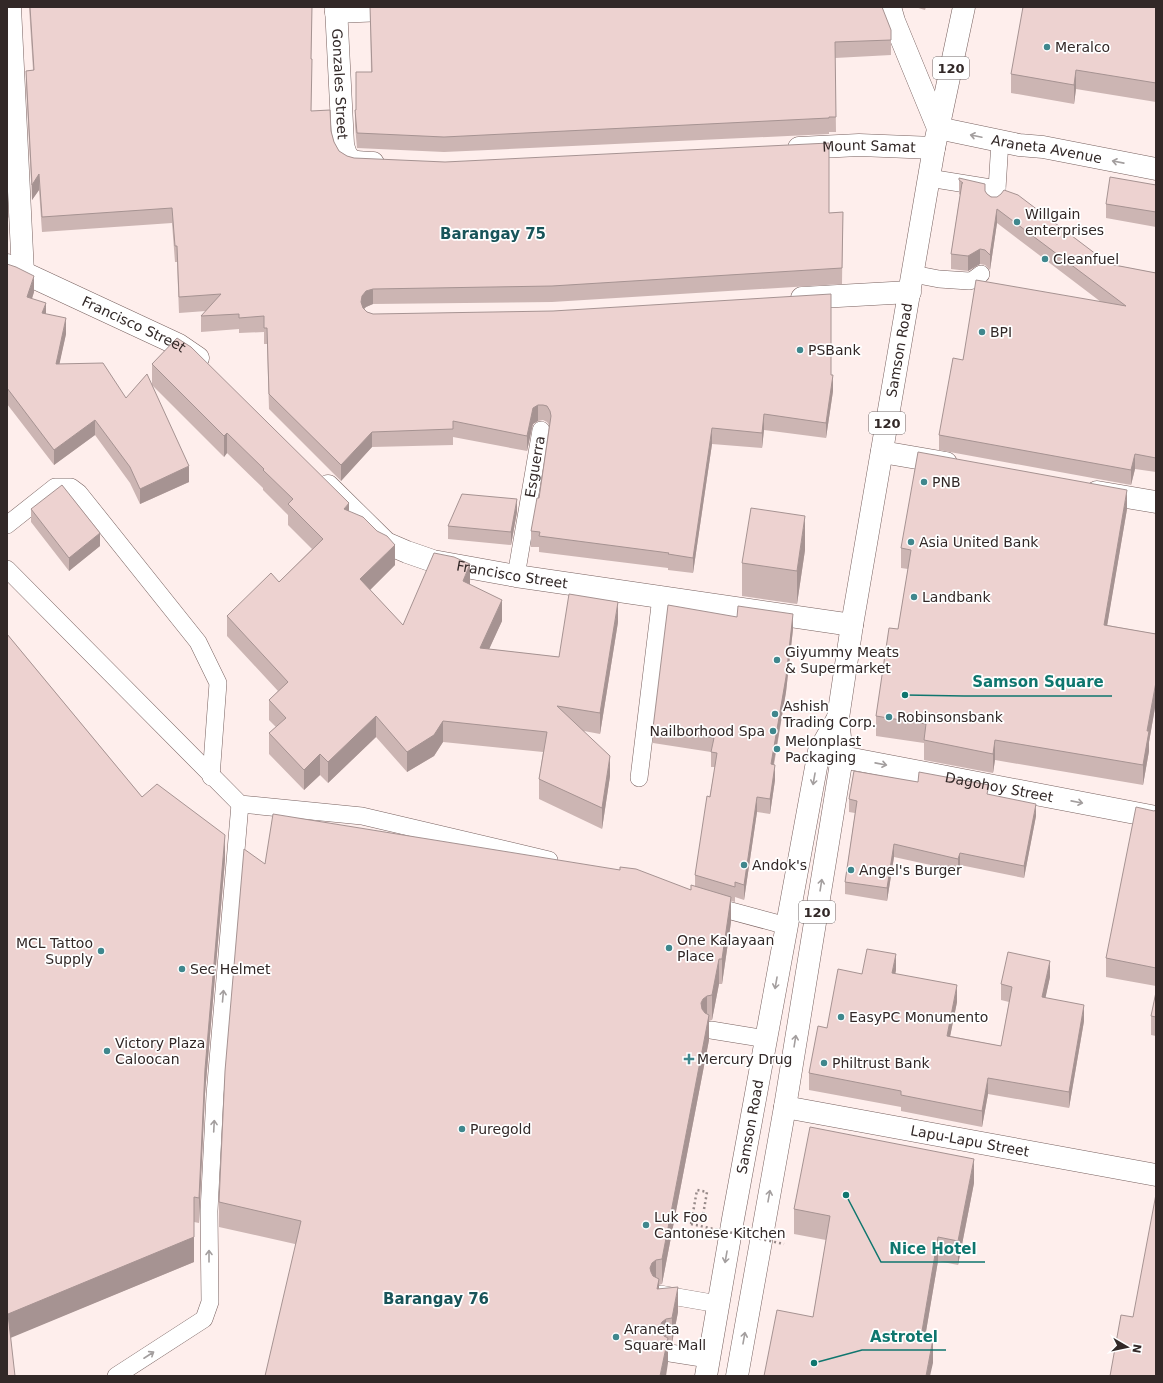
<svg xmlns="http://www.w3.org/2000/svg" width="1163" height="1383" viewBox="0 0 1163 1383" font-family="'DejaVu Sans',sans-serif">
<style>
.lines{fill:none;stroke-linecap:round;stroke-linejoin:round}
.lane-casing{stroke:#78615f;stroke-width:18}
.street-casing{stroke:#78615f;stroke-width:23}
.secondary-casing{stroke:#78615f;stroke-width:23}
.highway-casing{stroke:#78615f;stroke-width:23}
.path{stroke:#978a89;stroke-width:2.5;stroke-dasharray:2 3;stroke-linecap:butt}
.lane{stroke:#fff;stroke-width:17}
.street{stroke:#fff;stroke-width:22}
.secondary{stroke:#fff;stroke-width:22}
.highway{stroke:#fff;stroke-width:22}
.path-bridge{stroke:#978a89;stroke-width:2.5;stroke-dasharray:2 3;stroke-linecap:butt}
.wall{fill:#ccb5b3}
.shaded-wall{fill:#a69392}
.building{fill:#edd2d0;stroke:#a69392}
.oneway{stroke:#a39e9e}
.poi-dot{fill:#3f878d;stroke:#fff;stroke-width:1.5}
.labels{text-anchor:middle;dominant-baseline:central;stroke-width:3.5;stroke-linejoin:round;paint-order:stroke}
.shield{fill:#fff;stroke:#706868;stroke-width:1}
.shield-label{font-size:13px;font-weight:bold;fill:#322827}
.poi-label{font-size:14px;fill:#322827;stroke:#fff;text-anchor:start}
.street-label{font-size:14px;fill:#322827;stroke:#fff}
.neighbourhood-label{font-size:15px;font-weight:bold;fill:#185459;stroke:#fff}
.leader{fill:none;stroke:#0f766e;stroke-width:1.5}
.callout-dot{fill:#0f766e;stroke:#fff;stroke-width:1.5}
.callout-label{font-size:15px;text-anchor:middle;font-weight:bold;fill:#0f766e;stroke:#fff;stroke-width:3.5;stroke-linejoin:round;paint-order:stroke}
</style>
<rect width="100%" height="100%" fill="#feeeec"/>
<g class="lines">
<!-- lane casing -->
<g class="lane-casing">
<g id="lane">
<path d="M929 178 997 189"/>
<path d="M995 200 997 189 1000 141"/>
<path d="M913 274 939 279 969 281 973 280 981 274"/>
<path d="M7 525 55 487H71L79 493 198 642 218 683 211 777"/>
<path d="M7 569 240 804 362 816 549 860"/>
<path id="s1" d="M516 576 541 430"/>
<path d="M639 778 661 597"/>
<path d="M709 905 787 926"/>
<path d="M711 1030 766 1039"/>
<path d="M660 1294 718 1304"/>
<path d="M670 1353 708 1359"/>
<path d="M116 1376 204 1319 210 1302 209 1211 215 1095 240 804"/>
</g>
</g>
<!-- street casing -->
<g class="street-casing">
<g id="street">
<path d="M10 7 23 273"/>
<path id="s2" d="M336 7 343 144C347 164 355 162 373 163"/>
<path d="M336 12 454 7"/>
<path id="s3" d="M799 148 859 145 934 148"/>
<path id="s4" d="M7 265 179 345 198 358"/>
<path d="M802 298 910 292"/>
<path d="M882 452 946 463"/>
<path id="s5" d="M328 486 386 543 407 552 433 561 516 576 852 625"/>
<path d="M1097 492 1156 502"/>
<path id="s6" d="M842 757 1156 817"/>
<path id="s7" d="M785 1107 1156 1175"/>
</g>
</g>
<!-- secondary casing -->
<g class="secondary-casing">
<g id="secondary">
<path id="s8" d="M890 7 894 21 938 128 1019 145 1043 147 1156 169"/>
</g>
</g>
<!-- highway casing -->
<g class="highway-casing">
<g id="highway">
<path id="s9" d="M706 1376 733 1219 819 751 838 718"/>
<path id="s10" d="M737 1376 785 1107 842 757 838 718 852 625 934 148 964 7"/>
</g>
</g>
<!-- path -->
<path class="path" d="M691 1224 697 1190 707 1192 703 1215H707"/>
<!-- lane -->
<use href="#lane" class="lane"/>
<!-- street -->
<use href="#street" class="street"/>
<!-- secondary -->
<use href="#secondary" class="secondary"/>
<!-- highway -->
<use href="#highway" class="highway"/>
<!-- path-bridge -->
<path class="path-bridge" d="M691 1224 784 1244"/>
</g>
<!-- wall -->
<path class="wall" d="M29 7H312L311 59V111L331 131 334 142 339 151 347 156 354 158 829 213 843 212 842 284 552 302 373 304 366 307 364 309 367 312 373 314 831 375 833 391 826 438 764 430 762 448 712 444 693 573 668 570V568L539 552V547H531V531L539 498 549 425 547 422 543 420 538 421 533 424 527 451 453 437V445L372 447 341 481 269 409 267 344H264V332L239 333V329L201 332V316L206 311 179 313 177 262H175L172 223 42 232 39 190 32 200 26 86V71L33 70Z
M370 7 882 10 891 30V55L835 58 836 132H829V134L444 152 357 148 355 126V110H356V72H371Z
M915 7H926L925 10Z
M1156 7V102L1076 89 1074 104 1011 93V74Z
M959 180 985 191 987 194 1109 264 1156 273V472L1135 469 1131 485 939 450V435L963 360 1101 302 997 223 990 270 985 265 980 264 968 271 951 269V254L960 195 959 194Z
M1156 185V227L1106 218V204Z
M7 264 34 292 32 299 46 314 66 334 59 364 126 398 152 385V364L349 511 395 565 370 590 403 625 470 585 502 621 489 649 559 657 618 622 600 734 584 731 610 776 602 829 539 799V779L543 752 443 742 434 756 407 772 376 737 328 783 320 775 304 790 269 754V733L276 727 269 720V700L278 691 227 636V616L279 582 312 549 288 525V515L263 490V488L227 453 224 457 152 385 189 482 140 504 130 483 95 435 54 465 7 404Z
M31 509 100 546 69 571 31 522Z
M1127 509 1107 625 1156 634V702L1149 742V751L1143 785 995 760 993 773 924 760V743L876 736V716L898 629 908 569 901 568V548Z
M517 512 511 545 448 539V526Z
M805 550 797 604 742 596V563Z
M793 629 786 692 774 765 775 780 770 814 757 812 744 900 735 897V902L731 901V922L722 984H719L712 1020 709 1021V1040L662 1284 659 1285V1289L678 1312 672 1343 668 1344V1363L295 1244 219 1227V1202L265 864 691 890 695 886V875L715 767H711V752L653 743V728Z
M7 634 142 797 225 860 205 1094 199 1223 194 1222V1262L11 1337 7 1376Z
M989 795 1036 816 1024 878 960 865 958 871 894 857 887 901 845 894V882L855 813 849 812V799Z
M1156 810V986L1106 977V958L1154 811Z
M896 970 895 974 957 1002 950 1036 1001 1046 1009 1002 1001 1000V984L1050 977 1045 998 1084 1021 1069 1108 988 1094 982 1127 901 1111V1107L809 1090V1073L827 1028 862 974Z
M1156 992V1036L1151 1035V1016Z
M974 1183 958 1265 938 1261 925 1337 933 1363 813 1317 826 1240 794 1234V1209Z"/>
<!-- shaded-wall -->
<path class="shaded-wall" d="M1076 70V89L1074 104V85Z
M39 174V190L32 200V185Z
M997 209V223L990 270V255Z
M8 217V232L7 234V219Z
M980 249V264L968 271V256Z
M34 276V292L27 313V297Z
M373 289V304L366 307 362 311 361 302 362 296 366 291Z
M46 303V319L42 313Z
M66 318V334L56 380V364Z
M833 375V391L826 438V423Z
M538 405V421L533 424 527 451V436L533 408Z
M764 414V430L762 448V433Z
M95 420V435L54 465V450Z
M712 428V444L693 573V558Z
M372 432V447L341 481V465Z
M227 433V453L224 457V436Z
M1135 454V469L1131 485V470Z
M189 466V482L140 504V489Z
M1127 490V509L1104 644V625Z
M517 499V512L511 545V532Z
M349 503V524L344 509Z
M805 516V550L797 604V571Z
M100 533V546L69 571V558Z
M395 545V565L360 600V579Z
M470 564V585L463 602V581Z
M502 600V621L480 669V648Z
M618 602V622L600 734V713Z
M793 614V629L786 692 771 779V764Z
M1156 682V702L1149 742V751L1143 785V765L1147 731Z
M376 716V737L328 783V762Z
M443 721V742L434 756 407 772V752Z
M995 740V760L993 773V754Z
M320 754V775L304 790V770Z
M610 756V776L602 829V808Z
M775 765V780L770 814V799Z
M757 797V812L744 900V885Z
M1036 804V816L1024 878V866Z
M225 835V860L205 1094 199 1223V1198L205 1069Z
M894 844V857L887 901V888Z
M960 853V865L958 871V859Z
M731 897V922L722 984V959Z
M896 954V970L892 990V973Z
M719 959V984L712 1020V995Z
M1050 961V977L1042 1014V997Z
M957 985V1002L947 1052V1036Z
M707 996V1021L701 1028V1003L703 999Z
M1084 1005V1021L1069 1108V1092Z
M709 1015V1040L662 1284V1259Z
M988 1078V1094L982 1127V1111Z
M974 1159V1183L958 1265V1241Z
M194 1197V1262L8 1339V1314Z
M938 1237V1261L921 1361V1337Z
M656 1260V1285L652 1288 650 1268 652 1263Z
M659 1279V1304L657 1289Z
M678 1287V1312L672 1343V1318Z
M666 1319V1344L662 1347 660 1326 662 1322Z
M668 1338V1363L666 1376H660Z
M933 1339V1363L930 1376H926Z"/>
<!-- building -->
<path class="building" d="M30 7H312L311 59H312L311 111 330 110 331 131 334 142 339 151 347 156 354 158 445 162 829 143V213L843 212 842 268 552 286 373 289 366 291 362 296 361 302 363 308 367 312 373 314 553 311 831 294V375H833L826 423 764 414 762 433 712 428 693 558 668 554 669 553 539 536 540 532 531 531 537 498H539L551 416 550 411 547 406 543 405H538L533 408 527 436 453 421V429L372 432 341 465 269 394 267 328H264V316L239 318V314L201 316 221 294 179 297 177 246H175L172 208 42 217 39 174 32 185 26 71 34 70Z
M370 7H882L891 30V40L835 42 836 117H829V118L444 137 357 133 355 110H356V72H372Z
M1023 7H1156V83L1076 70 1074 85 1011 74Z
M1110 177 1156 185V212L1106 204Z
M959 178 985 184V191L987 194 991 197H997L1001 194 1004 190 1018 195 1109 264 1156 273V458L1135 454 1131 470 939 435 953 358 963 360 976 280 1126 306 997 209 990 255 985 250 980 249 968 256 951 254 962 183H963L959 180Z
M7 186 8 217 7 219Z
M7 264 16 267 34 276 27 297 46 303 42 313 66 318 56 364 103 363 126 398 147 374 189 466 140 489 130 467 95 420 54 450 7 388Z
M177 338 191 347 349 503 344 509 363 517 377 531 387 536 395 545 360 579 403 625 434 553 454 557 470 564 463 581 502 600 480 648 559 657 569 594 618 602 600 713 557 706 610 756 602 808 539 779 547 732 443 721 434 735 407 752 376 716 328 762 320 754 304 770 269 733 286 718 269 700 288 682 227 616 271 573 279 582 323 539 288 504 293 499 263 470 264 469 227 433 224 436 152 364Z
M918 452 1127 490 1104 625 1156 634V682L1147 731H1149L1143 765 995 740 993 754 924 740 926 724 876 716 889 628 898 629 911 550 901 548Z
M62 485 100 533 69 558 31 509Z
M462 494 517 499 511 532 448 526Z
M751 508 805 516 797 571 742 563Z
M668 605 737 617 738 606 793 614 786 677 771 764 775 765 770 799 757 797 744 885 735 882V887L695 875 707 796 710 797 717 753 711 752 714 738 653 728Z
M7 634 142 797 157 784 225 835 205 1069 199 1198 194 1197V1237L8 1314 15 1376H7Z
M854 771 918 782 919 772 989 785 987 794 1036 804 1024 866 960 853 958 859 894 844 887 888 845 882 857 801 849 799Z
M1136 807 1154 811 1156 810V968L1106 958Z
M273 814 620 870V867L636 869 691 890V885L731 897 722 959H719L712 995 707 996 703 999 701 1003 702 1009 705 1013 709 1015 662 1259 656 1260 652 1263 650 1268 651 1272 653 1276 659 1279 657 1289 678 1287 672 1318 666 1319 662 1322 660 1326 661 1332 664 1336 668 1338 660 1376H265L301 1221 219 1202 225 1071 244 849 265 864Z
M867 949 896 954 892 973 957 985 947 1036 1001 1046 1012 987 1001 984 1008 952 1050 961 1042 997 1084 1005 1069 1092 988 1078 982 1111 901 1095V1091L809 1073 818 1026 827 1028 838 969 862 974Z
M1156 992V1017L1151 1016Z
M810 1127 974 1159 958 1241 938 1237 921 1337 933 1339 926 1376H764L777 1310 813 1317 830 1216 794 1209Z
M1156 1194V1376H1110L1121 1315 1133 1317Z"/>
<!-- one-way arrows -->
<defs><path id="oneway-shaft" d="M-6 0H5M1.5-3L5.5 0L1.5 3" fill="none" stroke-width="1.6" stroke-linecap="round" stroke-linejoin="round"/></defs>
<g class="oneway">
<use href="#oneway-shaft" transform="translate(976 136) rotate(-168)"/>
<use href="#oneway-shaft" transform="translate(1118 162) rotate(-169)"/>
<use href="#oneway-shaft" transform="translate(881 764) rotate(11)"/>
<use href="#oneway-shaft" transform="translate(814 779) rotate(100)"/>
<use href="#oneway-shaft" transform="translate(1077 802) rotate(11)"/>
<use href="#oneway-shaft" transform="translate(821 885) rotate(-81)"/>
<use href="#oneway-shaft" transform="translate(776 983) rotate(100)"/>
<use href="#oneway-shaft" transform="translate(223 996) rotate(-85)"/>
<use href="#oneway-shaft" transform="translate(795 1041) rotate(-81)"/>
<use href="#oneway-shaft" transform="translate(214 1126) rotate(-87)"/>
<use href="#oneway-shaft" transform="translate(769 1196) rotate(-80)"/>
<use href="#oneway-shaft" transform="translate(209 1256) rotate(-90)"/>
<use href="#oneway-shaft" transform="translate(726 1257) rotate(100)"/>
<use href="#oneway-shaft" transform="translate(744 1338) rotate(-80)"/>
<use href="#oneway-shaft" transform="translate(149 1355) rotate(-33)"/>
</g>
<!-- markers -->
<g class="poi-dot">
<circle cx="1047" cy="47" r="4"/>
<circle cx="1017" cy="222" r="4"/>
<circle cx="1045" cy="259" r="4"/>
<circle cx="982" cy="332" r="4"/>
<circle cx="800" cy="350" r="4"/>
<circle cx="924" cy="482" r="4"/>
<circle cx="911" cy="542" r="4"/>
<circle cx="914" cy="597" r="4"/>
<circle cx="777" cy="660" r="4"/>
<circle cx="775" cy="714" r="4"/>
<circle cx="889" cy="717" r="4"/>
<circle cx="773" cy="731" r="4"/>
<circle cx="777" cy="749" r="4"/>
<circle cx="744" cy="865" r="4"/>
<circle cx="851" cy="870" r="4"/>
<circle cx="669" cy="948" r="4"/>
<circle cx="101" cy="951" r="4"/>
<circle cx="182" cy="969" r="4"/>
<circle cx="841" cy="1017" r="4"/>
<circle cx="107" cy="1051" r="4"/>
<path d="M687 1053h4v4h4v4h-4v4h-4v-4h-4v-4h4z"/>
<circle cx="824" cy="1063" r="4"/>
<circle cx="462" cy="1129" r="4"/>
<circle cx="646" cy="1225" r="4"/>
<circle cx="616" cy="1337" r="4"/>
</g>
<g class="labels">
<!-- shield labels -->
<g class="shield">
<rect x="933" y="57" width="36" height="22" rx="3"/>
<rect x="869" y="412" width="36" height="22" rx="3"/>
<rect x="799" y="901" width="36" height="22" rx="3"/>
</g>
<g class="shield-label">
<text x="951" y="68">120</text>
<text x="887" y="423">120</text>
<text x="817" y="912">120</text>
</g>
<!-- poi labels -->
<g class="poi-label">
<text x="1055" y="47">Meralco</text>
<text x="1025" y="214">Willgain<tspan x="1025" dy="16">enterprises</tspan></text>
<text x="1053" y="259">Cleanfuel</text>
<text x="990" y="332">BPI</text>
<text x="808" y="350">PSBank</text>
<text x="932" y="482">PNB</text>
<text x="919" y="542">Asia United Bank</text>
<text x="922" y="597">Landbank</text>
<text x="785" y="652">Giyummy Meats<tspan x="785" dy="16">&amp; Supermarket</tspan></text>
<text x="783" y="706">Ashish<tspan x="783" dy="16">Trading Corp.</tspan></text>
<text x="897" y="717">Robinsonsbank</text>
<text x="765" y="731" text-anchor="end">Nailborhood Spa</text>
<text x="785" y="741">Melonplast<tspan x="785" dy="16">Packaging</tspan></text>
<text x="752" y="865">Andok's</text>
<text x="859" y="870">Angel's Burger</text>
<text x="677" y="940">One Kalayaan<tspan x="677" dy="16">Place</tspan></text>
<text x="93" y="943" text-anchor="end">MCL Tattoo<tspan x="93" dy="16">Supply</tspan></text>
<text x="190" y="969">Sec Helmet</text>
<text x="849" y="1017">EasyPC Monumento</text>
<text x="115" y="1043">Victory Plaza<tspan x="115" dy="16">Caloocan</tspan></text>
<text x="697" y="1059">Mercury Drug</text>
<text x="832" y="1063">Philtrust Bank</text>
<text x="470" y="1129">Puregold</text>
<text x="654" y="1217">Luk Foo<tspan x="654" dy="16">Cantonese Kitchen</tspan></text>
<text x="624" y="1329">Araneta<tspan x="624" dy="16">Square Mall</tspan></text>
</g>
<!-- street labels -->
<g class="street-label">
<text stroke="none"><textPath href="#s2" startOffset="77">Gonzales Street</textPath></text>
<text stroke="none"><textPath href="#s3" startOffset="70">Mount Samat</textPath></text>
<text stroke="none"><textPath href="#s8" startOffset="241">Araneta Avenue</textPath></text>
<text stroke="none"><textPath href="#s4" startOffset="140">Francisco Street</textPath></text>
<text stroke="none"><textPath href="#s10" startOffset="1040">Samson Road</textPath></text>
<text stroke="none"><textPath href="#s1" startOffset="111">Esguerra</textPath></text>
<text stroke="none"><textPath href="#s5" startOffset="212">Francisco Street</textPath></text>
<text stroke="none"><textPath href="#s6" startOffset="160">Dagohoy Street</textPath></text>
<text stroke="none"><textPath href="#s9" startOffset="253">Samson Road</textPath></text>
<text stroke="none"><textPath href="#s7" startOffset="188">Lapu-Lapu Street</textPath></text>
</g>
<!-- neighbourhood labels -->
<g class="neighbourhood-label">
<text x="493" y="234">Barangay 75</text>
<text x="436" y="1299">Barangay 76</text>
</g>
</g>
<!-- callouts -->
<path class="leader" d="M905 695L964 696H1112M846 1195L881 1262H985M814 1363L862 1350H946"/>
<g class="callout-dot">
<circle cx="905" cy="695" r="4"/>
<circle cx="846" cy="1195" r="4"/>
<circle cx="814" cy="1363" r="4"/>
</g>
<g class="callout-label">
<text x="1038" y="687">Samson Square</text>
<text x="933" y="1254">Nice Hotel</text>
<text x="904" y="1342">Astrotel</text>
</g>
<!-- border -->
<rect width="1163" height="1383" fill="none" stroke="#322827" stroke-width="16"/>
<!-- north arrow -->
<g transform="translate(1127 1347) rotate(99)" stroke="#ffffff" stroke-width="3" paint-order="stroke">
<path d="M0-3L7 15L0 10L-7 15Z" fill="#322827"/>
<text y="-6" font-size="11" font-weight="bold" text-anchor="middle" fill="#322827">N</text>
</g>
</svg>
